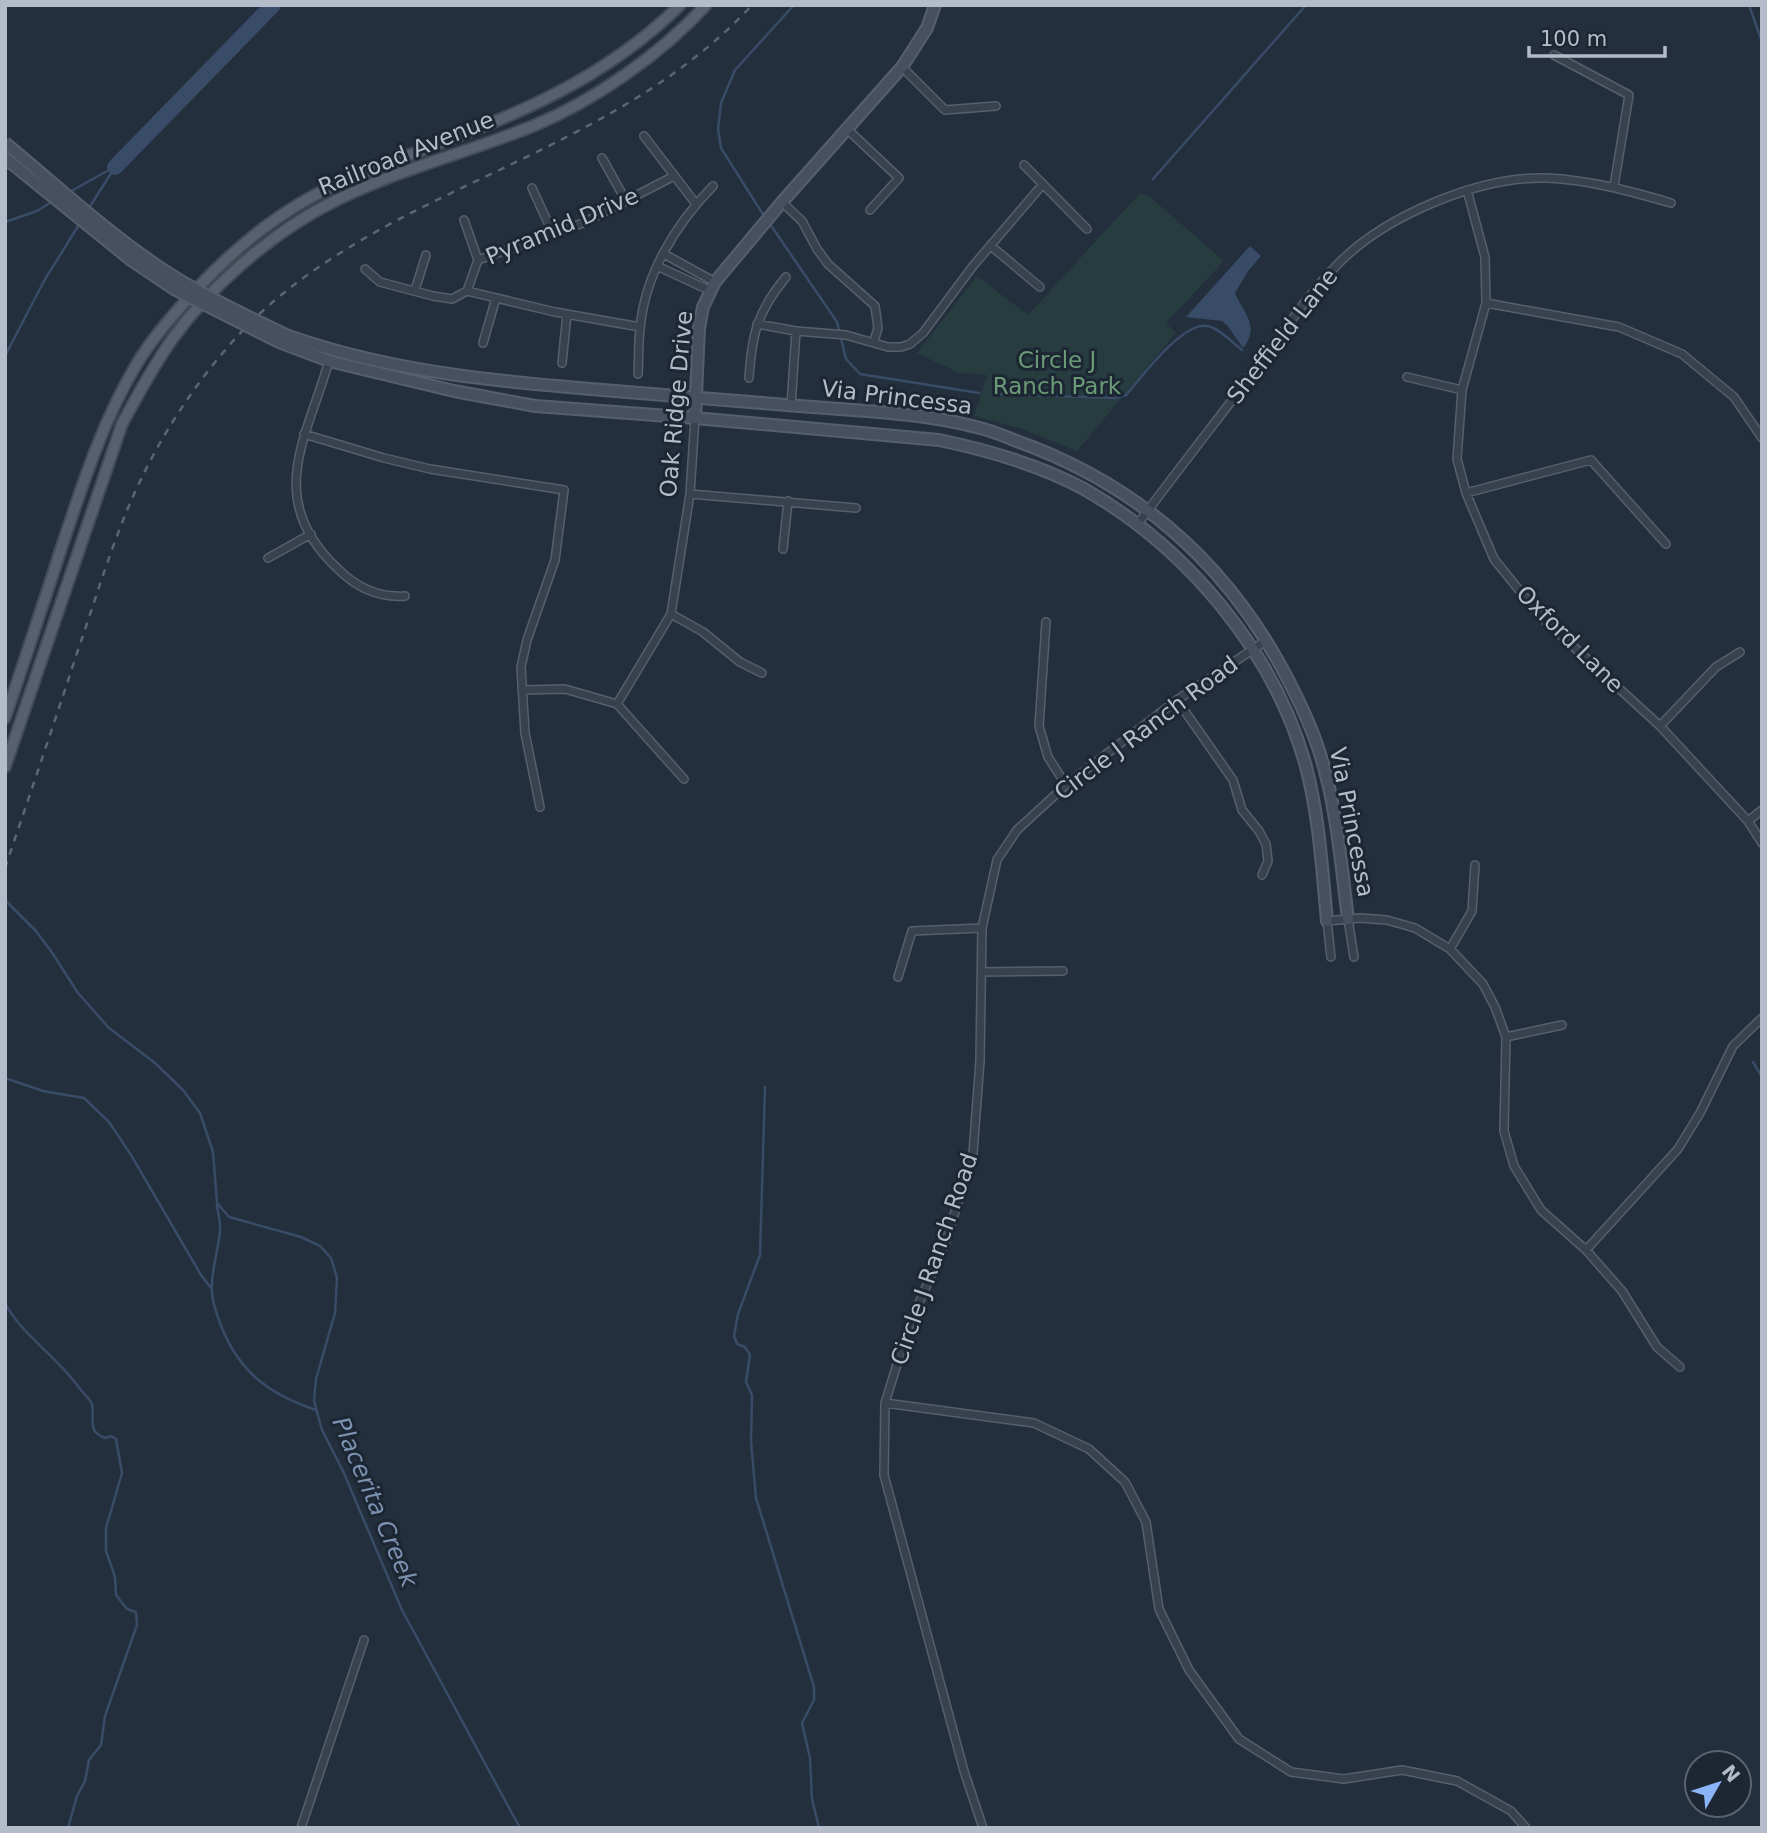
<svg xmlns="http://www.w3.org/2000/svg" width="1767" height="1833" viewBox="0 0 1767 1833" font-family="'DejaVu Sans',sans-serif">
<style>
.green{fill:#263c3f}
.water{fill:#394c67}
.lines{fill:none;stroke-linecap:round;stroke-linejoin:round}
.stream{stroke:#394c67;stroke-width:2.5}
.river{stroke:#394c67;stroke-width:16}
.street-casing{stroke:#565f6c;stroke-width:10}
.secondary-casing{stroke:#565f6c;stroke-width:14}
.primary-casing{stroke:#414a57;stroke-width:14}
.street{stroke:#38414e;stroke-width:7}
.secondary{stroke:#465061;stroke-width:10}
.primary{stroke:#56606e;stroke-width:10}
.rail{stroke:#5a6575;stroke-width:2.5;stroke-dasharray:7 7;stroke-linecap:butt}
.secondary-bridge-casing{stroke:#565f6c;stroke-width:14;stroke-linecap:butt}
.secondary-bridge{stroke:#465061;stroke-width:10}
.labels{text-anchor:middle;dominant-baseline:central;stroke-width:6;stroke-linejoin:round;paint-order:stroke}
.street-label{font-size:23px;fill:#b4bcc9;stroke:#1d2633}
.park-label{font-size:23px;fill:#6b9a76;stroke:#1d2633}
.water-label{font-size:24px;font-style:italic;fill:#7c92b1;stroke:#1d2633}
</style>
<rect width="100%" height="100%" fill="#242f3e"/>
<!-- green -->
<path class="green" d="M1140 193 1149 196 1224 261 1166 323 1176 333 1077 451 1022 429 974 416 987 375 959 373 917 353 977 276 1028 315Z"/>
<!-- water -->
<path class="water" d="M1250 246 1261 256 1248 271 1235 293C1243 313 1261 326 1243 348L1227 325 1222 321 1186 317Z"/>
<g class="lines">
<!-- stream -->
<path class="stream" d="M1749 5 1762 42
M1153 179 1306 5
M68 193 114 167
M89 208 115 167
M764 216 721 148 718 129 721 103 735 70 794 5
M5 222 37 211 53 201
M770 224 837 322 846 359 860 374 979 393
M5 356 44 281 80 223
M993 394 1116 398 1126 395C1142 377 1186 316 1211 327 1222 331 1233 343 1242 350
M5 900 35 930 51 951 78 993 109 1028 155 1063 183 1090 200 1113 213 1152 217 1203 229 1217 301 1237 320 1246 331 1258 337 1278 335 1313 316 1379 314 1401 322 1430 343 1471 402 1610 520 1828
M1753 1062 1762 1077
M5 1078 43 1091 84 1098 109 1122 131 1155 201 1275 211 1288
M765 1087 760 1255 738 1314 734 1336 737 1344 745 1347 750 1355 746 1382 752 1395 751 1441 756 1498 814 1687V1700L802 1723 810 1758 812 1799 819 1828
M217 1205C218 1214 221 1224 220 1232 218 1250 212 1268 212 1286 211 1299 216 1311 220 1323 238 1371 268 1394 316 1410
M5 1303C21 1334 56 1356 77 1385 81 1391 87 1396 91 1402 97 1415 84 1432 106 1438L111 1436 116 1439 122 1473 106 1528V1551L115 1577 116 1595 127 1609 136 1612 137 1625 105 1716 101 1745 89 1760 85 1781 77 1796 68 1828"/>
<!-- river -->
<path class="river" d="M115 167 273 5"/>
<!-- street casing -->
<g class="street-casing">
<path id="street" d="M1554 55 1629 95 1614 186
M902 67 945 110 996 106
M846 128 899 178 870 210
M644 136 696 204
M602 158 626 201
M1024 165 1087 229
M532 188 553 234
M1467 190 1485 257 1486 303 1462 390 1457 459 1466 493 1494 559 1540 616 1660 726 1748 821 1762 843
M782 202 802 221 817 249 828 264 875 306 878 328 874 341
M464 220 478 260
M991 246 1040 287
M664 254 715 282
M657 266 711 291
M365 269 380 282 433 296 452 299 467 291 555 312 640 327
M415 290 426 255
M467 291 478 260 583 223 674 176
M1486 303 1619 327 1682 354 1734 397 1762 438
M757 324 796 331 846 335 888 347H901L910 344 923 333 973 266 1043 184
M483 343 496 298
M329 361C306 440 264 500 338 569 357 588 378 598 405 596
M562 363 567 314
M638 374C639 359 638 344 640 330 644 275 676 224 713 186
M1407 377 1462 390
M749 378C752 334 757 312 786 277
M791 406 796 331
M304 434 384 458 430 469 564 490 555 560 527 640 521 667 525 733 540 807
M1466 493 1591 460 1666 544
M690 494 856 508
M1137 525C1177 471 1218 419 1259 365 1284 332 1307 295 1337 265 1384 216 1479 176 1547 178 1590 180 1630 191 1671 203
M783 549 788 501
M268 558 311 534
M671 614 703 632 740 662 762 673
M1046 622 1039 726 1048 757 1066 785
M523 690 565 689 617 704 684 779
M1177 700 1233 780 1242 810 1259 831 1266 844 1268 861 1262 875
M617 704 671 614 690 494 695 418
M1660 726 1716 667 1740 652
M1748 821 1762 810
M1348 919 1354 957
M1450 949 1472 911 1475 865
M1331 957 1327 921 1360 918 1387 920 1415 928 1450 949 1483 984 1495 1007 1506 1037 1504 1131 1514 1166 1541 1210 1586 1250 1622 1291 1657 1347 1680 1367
M982 972 1063 971
M898 977 912 931 982 928
M1506 1037 1562 1025
M1586 1250 1678 1149 1700 1113 1733 1046 1762 1018
M885 1403 1034 1423 1089 1449 1125 1482 1146 1522 1159 1609 1189 1670 1239 1739 1291 1772 1344 1779 1402 1770 1457 1781 1511 1811 1526 1828
M301 1828 364 1640
M983 1828 964 1771 884 1475 885 1403 909 1326 946 1241 973 1153 980 1061 982 928 997 860 1017 830 1066 785 1177 700 1267 640"/>
</g>
<!-- secondary casing -->
<g class="secondary-casing">
<path id="secondary" d="M286 335C393 373 503 382 615 391 676 396 738 401 799 406 858 411 918 412 976 427 989 430 1002 435 1014 440 1133 482 1223 559 1283 670 1298 698 1312 727 1321 757 1337 809 1341 865 1348 919
M279 342 329 361 454 391 535 406 695 418 939 440C987 450 1040 465 1084 489 1186 547 1273 650 1305 763 1319 814 1322 868 1327 921
M695 418 699 328 703 307 715 282 782 202 902 67 927 28 935 5"/>
</g>
<!-- primary casing -->
<g class="primary-casing">
<path id="primary" d="M5 718C25 660 44 601 63 543 83 483 103 421 135 367 148 344 166 323 183 304 236 244 290 201 365 172 480 127 589 95 680 5
M5 767 122 424C138 394 154 365 173 338 210 287 270 235 325 206 391 171 464 154 533 126 594 101 661 54 706 5"/>
</g>
<!-- street -->
<use href="#street" class="street"/>
<!-- secondary -->
<use href="#secondary" class="secondary"/>
<!-- primary -->
<use href="#primary" class="primary"/>
<!-- rail -->
<path class="rail" d="M5 868C29 797 53 727 76 656 93 607 108 556 128 508 155 443 197 378 246 327 292 280 351 244 409 214 528 153 659 106 752 5"/>
<!-- secondary-bridge casing -->
<g class="secondary-bridge-casing">
<path id="secondary-bridge" d="M5 143C56 185 104 230 159 267 199 294 243 314 286 335
M5 158 131 260 174 289 279 342"/>
</g>
<!-- secondary-bridge -->
<use href="#secondary-bridge" class="secondary-bridge"/>
</g>
<g class="labels">
<!-- street labels -->
<g class="street-label">
<text transform="translate(406 153) rotate(-22)">Railroad Avenue</text>
<text transform="translate(562 226) rotate(-23)">Pyramid Drive</text>
<text transform="translate(1282 336) rotate(-52)">Sheffield Lane</text>
<text transform="translate(897 397) rotate(7)">Via Princessa</text>
<text transform="translate(676 404) rotate(-85)">Oak Ridge Drive</text>
<text transform="translate(1570 639) rotate(45)">Oxford Lane</text>
<text transform="translate(1146 728) rotate(-37)">Circle J Ranch Road</text>
<text transform="translate(1352 822) rotate(79)">Via Princessa</text>
<text transform="translate(934 1259) rotate(-71)">Circle J Ranch Road</text>
</g>
<!-- park labels -->
<g class="park-label">
<text x="1057" y="360">Circle J<tspan x="1057" dy="26">Ranch Park</tspan></text>
</g>
<!-- water labels -->
<g class="water-label">
<text transform="translate(375 1502) rotate(67)">Placerita Creek</text>
</g>
</g>
<!-- border -->
<rect width="1767" height="1833" fill="none" stroke="#b4bcc9" stroke-width="14"/>
<!-- north arrow -->
<g transform="translate(1718 1784) rotate(51)"><circle r="33" fill="#1d2633" stroke="#59626f" stroke-width="2"/>
<path d="M0-5L12 26L0 18L-12 26Z" fill="#8ab4f8"/>
<text y="-10" font-size="19" font-weight="bold" text-anchor="middle" fill="#b4bcc9">N</text>
</g>
<!-- scale -->
<path d="M1529 46v10h136v-10" fill="none" stroke="#b4bcc9" stroke-width="3.5"/>
<text x="1540" y="46" font-size="21" fill="#b4bcc9" stroke="#1d2633" stroke-width="5" paint-order="stroke">100 m</text>
</svg>
